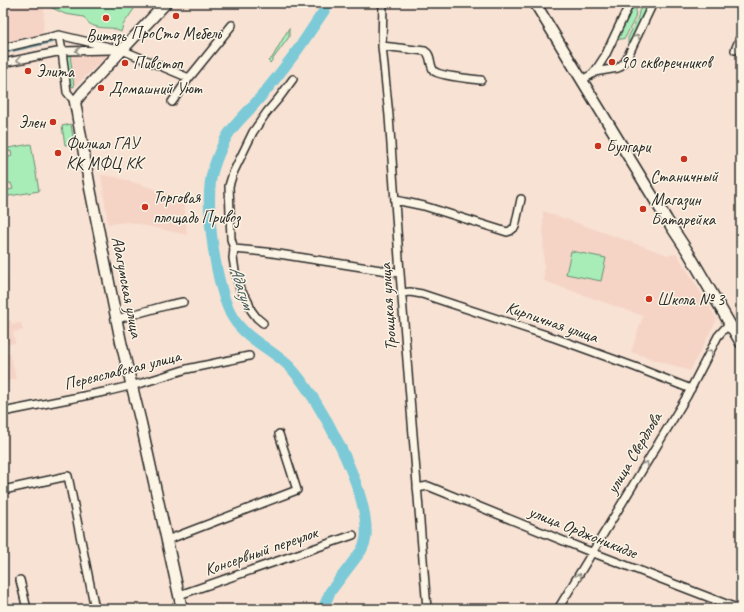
<svg xmlns="http://www.w3.org/2000/svg" width="744" height="612" viewBox="0 0 744 612" font-family="Caveat,sans-serif">
<style>
.built{fill:#f5d4c6}
.green{fill:#a8edb8;stroke:#6a8c72}
.lines{fill:none;stroke-linecap:round;stroke-linejoin:round}
.stream{stroke:#5b8a92;stroke-width:2}
.river{stroke:#7bcad7;stroke-width:11}
.street-casing{stroke:#2b2b2b;stroke-width:10}
.secondary-casing{stroke:#2b2b2b;stroke-width:13}
.street{stroke:#fcf5e5;stroke-width:7}
.secondary{stroke:#fcf5e5;stroke-width:10}
.oneway{stroke:#949088}
.poi-dot{fill:#c8321e;stroke:#fcf5e5;stroke-width:1.5}
.labels{text-anchor:middle;dominant-baseline:central;stroke-width:3;stroke-linejoin:round;paint-order:stroke}
.poi-label{font-size:17px;fill:#2b2b2b;stroke:#fcf5e5;text-anchor:start}
.street-label{font-size:17px;fill:#2b2b2b;stroke:#fcf5e5}
.water-label{font-size:18px;font-style:italic;fill:#435b5f;stroke:#fcf5e5}
</style>
<rect width="100%" height="100%" fill="#f8e2d3"/>
<filter id="ink" filterUnits="userSpaceOnUse"><feTurbulence type="fractalNoise" baseFrequency=".025" numOctaves="2"/><feDisplacementMap in="SourceGraphic" scale="8" xChannelSelector="R" yChannelSelector="G"/><feConvolveMatrix kernelMatrix="1 2 1 2 8 2 1 2 1" color-interpolation-filters="sRGB"/></filter>
<g filter="url(#ink)">
<!-- built -->
<path class="built" d="M3 3H40L44 8 43 35 3 44Z
M70 54H109L74 87Z
M101 175 116 177 184 198 187 235 129 222 108 224Z
M543 211 668 255 677 254 717 319 690 371 631 352 643 316 544 281Z
M3 256 9 285 7 291 3 292Z
M3 309 5 321 11 320 12 324 21 323 23 330 13 332 15 343 4 345 3 338Z
M3 348 5 354 10 353 16 379 3 382Z"/>
<!-- green -->
<path class="green" d="M42 3H138L123 25 121 32C118 31 115 29 112 28 102 28 89 28 84 17L65 14Z
M633 3H637L635 18 625 38 617 40H616Z
M646 3H649L629 46 628 44V38L638 17 639 11Z
M289 28V37L270 63 268 61 272 58Z
M70 54 74 87 70 86 66 57Z
M71 124 74 144 65 145 62 126Z
M31 144 39 191 3 197V191L13 189 11 183 3 184V159L12 156 11 151 3 153V149Z
M571 251 606 258 601 281 566 274Z"/>
<g class="lines">
<!-- stream -->
<path class="stream" d="M3 53 52 42"/>
<!-- river -->
<path class="river" d="M323 609 330 592 361 551C363 547 366 542 366 536 369 491 320 399 290 367 272 349 247 340 233 318 216 291 203 201 213 170 216 160 221 148 226 138 232 127 241 119 250 109 264 94 277 77 290 60 302 45 312 28 324 11L327 3"/>
<!-- street casing -->
<g class="street-casing">
<path id="street" d="M383 3 382 46 389 116 400 273 427 609
M59 35 62 51 67 92 75 102
M382 46 425 51C432 55 429 65 434 71 439 76 472 79 481 80
M3 48 59 35 122 50 189 78
M735 50 741 35
M3 63 62 51 112 50
M594 72 618 68 625 62 653 3
M582 80 594 73 605 56 630 3
M172 102 189 78 232 25
M395 200 424 206 507 232 510 231 515 227 521 199
M234 249 266 252 400 273
M401 293 410 292 422 294 555 338 635 367 691 389
M117 319 168 305 183 302
M263 323 257 318 251 310 248 301 240 289 235 271 233 258 234 249 231 239 229 186 233 173 253 132 267 112 279 98 293 79
M3 412 109 391 142 383 187 369 249 356
M417 488 428 486 586 550 739 609
M8 489 68 476 95 609
M167 540 297 490 279 434
M20 580 27 609
M179 595 353 535
M558 609 687 396 718 336 726 327 735 332"/>
</g>
<!-- secondary casing -->
<g class="secondary-casing">
<path id="secondary" d="M166 3 82 93 75 102 90 188 121 342 141 423 182 609
M535 3 667 220 688 252 741 343"/>
</g>
<!-- street -->
<use href="#street" class="street"/>
<!-- secondary -->
<use href="#secondary" class="secondary"/>
</g>
<!-- one-way arrows -->
<defs><path id="oneway-chevron" d="M-2-3.5L2.5 0L-2 3.5" fill="none" stroke-width="1.6" stroke-linecap="round" stroke-linejoin="round"/></defs>
<g class="oneway">
<use href="#oneway-chevron" transform="translate(637 37) rotate(-65)"/>
<use href="#oneway-chevron" transform="translate(78 51) rotate(179)"/>
<use href="#oneway-chevron" transform="translate(19 60) rotate(168)"/>
<use href="#oneway-chevron" transform="translate(710 352) rotate(-62)"/>
<use href="#oneway-chevron" transform="translate(646 464) rotate(-59)"/>
<use href="#oneway-chevron" transform="translate(579 576) rotate(-59)"/>
</g>
</g>
<!-- markers -->
<g class="poi-dot">
<circle cx="176" cy="16" r="4"/>
<circle cx="106" cy="18" r="4"/>
<circle cx="612" cy="62" r="4"/>
<circle cx="125" cy="63" r="4"/>
<circle cx="28" cy="71" r="4"/>
<circle cx="101" cy="88" r="4"/>
<circle cx="53" cy="122" r="4"/>
<circle cx="598" cy="146" r="4"/>
<circle cx="58" cy="153" r="4"/>
<circle cx="684" cy="159" r="4"/>
<circle cx="145" cy="207" r="4"/>
<circle cx="643" cy="209" r="4"/>
<circle cx="649" cy="299" r="4"/>
</g>
<g class="labels">
<!-- poi labels -->
<g class="poi-label">
<text x="176" y="33" text-anchor="middle">ПроСто Мебель</text>
<text x="106" y="35" text-anchor="middle">Витязь</text>
<text x="620" y="62">90 скворечников</text>
<text x="133" y="63">Пивстоп</text>
<text x="36" y="71">Элита</text>
<text x="109" y="88">Домашний Уют</text>
<text x="45" y="122" text-anchor="end">Элен</text>
<text x="66" y="143">Филиал ГАУ<tspan x="66" dy="20">КК МФЦ КК</tspan></text>
<text x="606" y="146">Булгари</text>
<text x="684" y="176" text-anchor="middle">Станичный</text>
<text x="153" y="197">Торговая<tspan x="153" dy="20">площадь Привоз</tspan></text>
<text x="651" y="199">Магазин<tspan x="651" dy="20">Батарейка</tspan></text>
<text x="657" y="299">Школа № 3</text>
</g>
<!-- street labels -->
<g class="street-label">
<text transform="translate(127 287) rotate(79)">Адагумская улица</text>
<text transform="translate(388 307) rotate(-94)">Троицкая улица</text>
<text transform="translate(552 322) rotate(19)">Кирпичная улица</text>
<text transform="translate(122 370) rotate(-14)">Переяславская улица</text>
<text transform="translate(634 453) rotate(-59)">улица Свердлова</text>
<text transform="translate(583 532) rotate(22)">улица Орджоникидзе</text>
<text transform="translate(261 551) rotate(-19)">Консервный переулок</text>
</g>
<!-- water labels -->
<g class="water-label">
<text transform="translate(242 287) rotate(72)">Адагум</text>
</g>
</g>
<!-- margin -->
<rect width="744" height="612" fill="none" stroke="#fcf5e5" stroke-width="16"/>
<rect x="8" y="8" width="728" height="596" fill="none" stroke="#2b2b2b" stroke-width="1.5" filter="url(#ink)"/>
</svg>
